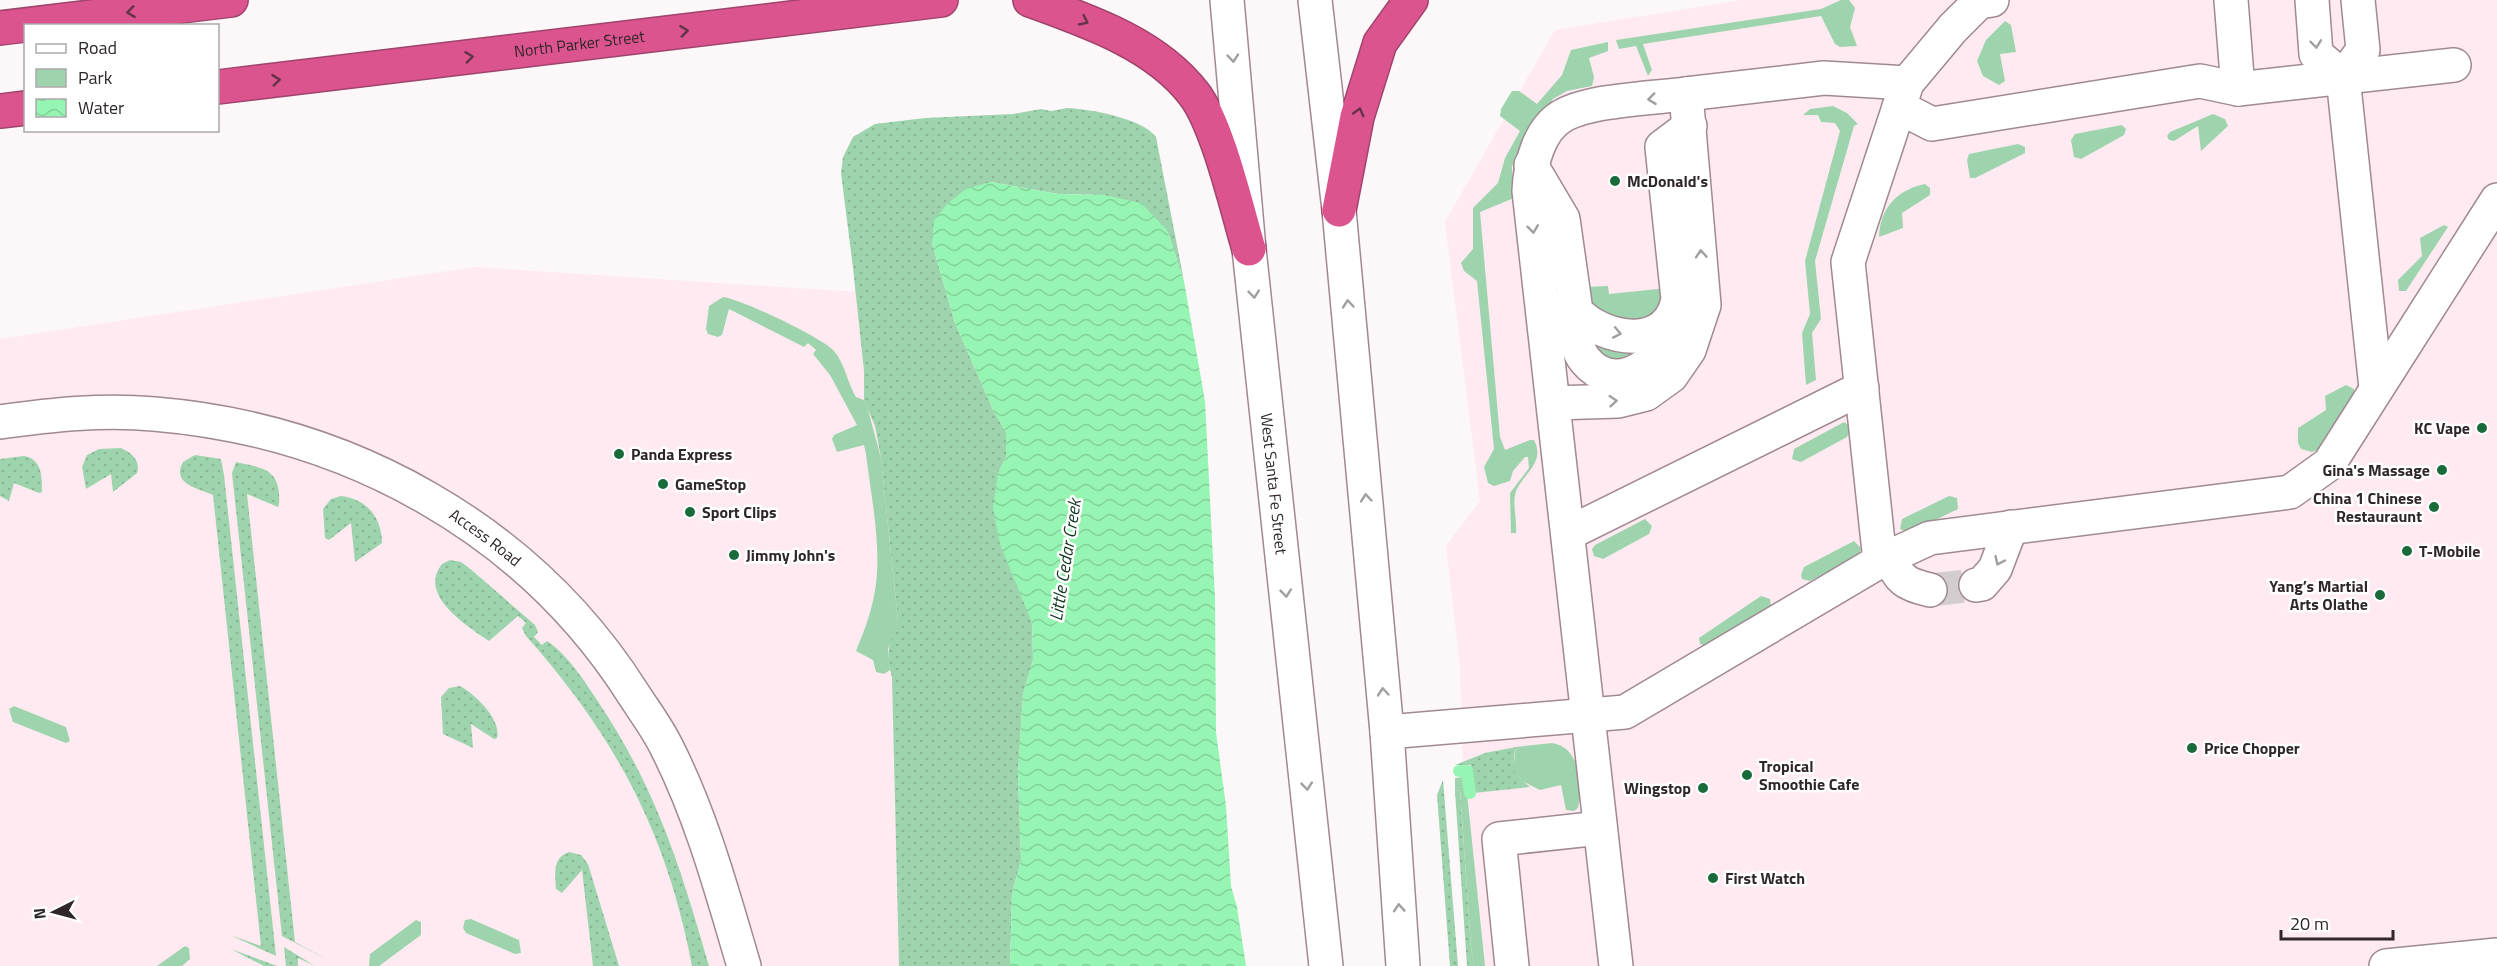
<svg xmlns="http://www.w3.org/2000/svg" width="2497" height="966" viewBox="0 0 2497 966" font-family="'Titillium Web',sans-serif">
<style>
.built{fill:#feeaf0}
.grass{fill:url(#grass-dots)}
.green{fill:#9ed4ad}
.water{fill:url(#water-waves)}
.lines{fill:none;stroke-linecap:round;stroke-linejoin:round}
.stream{stroke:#97f5b3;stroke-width:12}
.minor-tunnel{stroke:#d3cdd0;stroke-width:33;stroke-dasharray:33 16;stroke-linecap:butt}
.minor-casing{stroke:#a08991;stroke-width:36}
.highway-casing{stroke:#9f446b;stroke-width:36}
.minor{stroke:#fff;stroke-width:33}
.highway{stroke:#db548e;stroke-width:33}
.oneway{stroke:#633448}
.oneway2{stroke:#a29e9f}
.poi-dot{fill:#196b3b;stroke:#fff;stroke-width:2}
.labels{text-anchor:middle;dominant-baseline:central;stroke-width:5;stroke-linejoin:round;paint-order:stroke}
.street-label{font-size:16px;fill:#30272a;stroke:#fff}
.poi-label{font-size:16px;font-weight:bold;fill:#30272a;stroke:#fff;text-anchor:start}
.water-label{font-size:18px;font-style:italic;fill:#123920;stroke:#fff}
</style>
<defs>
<pattern id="grass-dots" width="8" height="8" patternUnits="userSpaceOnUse" patternTransform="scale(1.5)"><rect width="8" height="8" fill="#9ed4ad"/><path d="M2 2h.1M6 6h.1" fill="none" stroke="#88b695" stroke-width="1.8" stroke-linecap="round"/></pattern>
<pattern id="water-waves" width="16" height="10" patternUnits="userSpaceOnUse" patternTransform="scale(1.5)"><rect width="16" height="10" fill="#97f5b3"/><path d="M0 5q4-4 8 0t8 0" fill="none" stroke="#82d29a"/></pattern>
</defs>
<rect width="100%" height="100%" fill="#fcf7f9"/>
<!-- built -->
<path class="built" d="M1742 0H2497V966H1473L1468 916 1460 665 1446 546 1480 501 1445 222 1555 30Z
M474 267 1148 311 1211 966H0V339Z"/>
<!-- grass -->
<path class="grass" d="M1067 108C1089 109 1142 118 1156 137L1184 281 1167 230 1104 195 1058 194 991 182 932 243 955 323 994 412 1006 432V457L998 473 1032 623 1033 660 1023 694 1018 774 1021 860 1012 893 1010 966H899L892 677C886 656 888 641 898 621L881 458 875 426 864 400V371L853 268 841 173 843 157 853 137 875 124 925 118 1013 114 1041 109 1051 111Z
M121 448C132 453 141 461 137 473L113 492 111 474 86 489 82 467 87 455 99 449Z
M195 455 221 459 224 475 276 956 230 935 261 946 213 495C198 488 171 484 183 462Z
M24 456C42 459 42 476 42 492L39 493 14 483 9 501 0 496V459Z
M236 462C256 467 277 467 279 493 279 498 280 502 278 507L247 494 295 942 330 961 282 936 232 473Z
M341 496C367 499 382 518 382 543L355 562 351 523 329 540 325 538 323 509 331 499Z
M450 560 461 562 468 567 535 625 538 632 534 637 542 645 547 641C567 654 584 680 597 700 656 788 680 865 709 966H692C667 833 615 736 526 636L522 628 526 623 518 616 489 641C467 626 417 595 442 564Z
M460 686C475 694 502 720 497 738L494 739 471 724 473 748 443 734 441 697 449 688Z
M1516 747C1511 767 1514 775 1530 787L1474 793 1471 765H1455L1485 753Z
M1443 780 1458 966H1450L1437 795Z
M1460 790 1471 947 1474 966H1467L1455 791Z
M569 852 581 855 588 864 619 966H593L582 870 562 893 556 889C555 874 552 858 569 852Z
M284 947 315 966 298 958V966H286Z
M231 949 277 966H264Z"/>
<!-- green -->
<path class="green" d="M1841 0H1849L1855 8 1850 27 1857 46 1840 47 1835 44 1821 16 1643 44 1652 70 1648 76 1636 46 1619 49 1616 40 1821 9Z
M2005 21 2011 25 2016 52 2000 54 2005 81 1999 85 1983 76 1977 61 1986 40Z
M1608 42V51L1589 58 1594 77 1592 86 1567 91 1553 99 1515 157 1512 167 1514 198 1480 212 1500 437 1505 450 1530 440H1534C1547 464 1519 476 1515 495 1513 506 1517 521 1516 533H1511L1510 493 1529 468 1528 457H1525L1513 471 1510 481 1494 486 1488 483 1484 467 1494 449 1477 281 1464 271 1461 263 1473 249V208L1498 183 1505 158 1520 131 1500 116 1501 109 1512 91H1519L1537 104 1562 75 1571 50Z
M1833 106 1847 113 1858 124 1854 126 1815 261 1821 319 1812 333 1816 380 1806 385 1802 333 1810 314 1805 261 1840 131 1835 123 1821 122 1818 115H1803L1810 109Z
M2213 114 2225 119 2228 126 2201 151 2198 126 2174 141 2169 140 2167 136 2170 132Z
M2122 125 2126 129 2124 135 2081 159 2074 157 2071 140 2075 134Z
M2018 144 2025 147V153L1975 178H1970L1967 160 1969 154Z
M1925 184 1930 188V195L1902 213 1903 228 1879 237C1880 209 1896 190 1925 184Z
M2444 225 2448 227 2406 291H2399L2398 280 2422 256 2420 238Z
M1608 286 1609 294 1668 288 1662 310 1638 323 1593 311 1584 287Z
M723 297C741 299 823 338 834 351 845 364 847 382 856 397L864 400 867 406 881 458 898 621 888 649 890 670 884 674 876 672 873 660 856 651C865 629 873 608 876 584 881 542 871 496 866 454L864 445 837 452 832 439 834 435 857 425 830 375 813 354 816 350 808 343 804 347 729 309 722 335 718 337 708 334 706 329 709 306Z
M1588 337 1648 353 1605 362Z
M2346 385 2354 389V395L2320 449 2312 452 2301 449 2298 443V428L2326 410 2325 396Z
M1844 422 1851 427 1847 437 1801 462 1792 459 1794 449Z
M1949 496 1957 498 1958 509 1909 533 1900 529 1902 519Z
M1645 519 1652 526 1649 534 1603 559 1594 556 1592 549 1595 545Z
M1854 541 1861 548 1859 555 1810 581 1802 579 1801 575 1804 567Z
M1761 596 1770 599 1771 607 1707 646 1700 644 1699 638Z
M14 706 66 727 70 741 66 743 13 722 9 709Z
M1552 743C1580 747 1583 784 1578 808L1574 811 1566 810 1561 785 1540 790 1522 781 1513 769 1516 747Z
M1464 777 1467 793 1485 966H1474L1471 947 1460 790 1455 791V778Z
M471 919 519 940 521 953 515 954 466 933 463 928 465 920Z
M416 920 421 922V935L379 966H369L370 954Z
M185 946 189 948 190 959 182 966H157Z"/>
<!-- water -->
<path class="water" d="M991 182 1058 194 1104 195 1141 203 1167 230 1184 281 1205 401 1215 598 1216 732 1226 806 1231 886 1237 907 1246 966H1010L1012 893 1021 860 1018 774 1023 694 1033 660 1032 623 1000 544 993 508 998 473 1006 457V432L994 412 955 323 932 243 934 220 947 204 966 189Z"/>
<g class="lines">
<!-- stream -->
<path class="stream" d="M1459 771H1467L1470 793"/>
<!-- minor-tunnel -->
<path class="minor-tunnel" d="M1930 590 1976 585"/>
<!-- minor casing -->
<g class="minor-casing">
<g id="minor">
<path id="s1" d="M1227 0 1249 249 1326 966"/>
<path d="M1315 0 1339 210 1387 732 1403 966"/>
<path d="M2231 0 2238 89"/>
<path d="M2312 0 2316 54 2343 77"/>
<path d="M2358 0 2363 50 2343 77 2376 388"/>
<path d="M1686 94 1824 78 1907 83"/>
<path d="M1899 107 1932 124 2200 81 2238 89 2454 65"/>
<path d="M1531 165 1563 219 1576 311C1604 342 1669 351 1678 299L1662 147 1690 126"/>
<path d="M1573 301C1575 319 1573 346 1585 360 1612 393 1651 370 1667 340"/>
<path d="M1554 403 1618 401 1646 394 1671 376 1689 350 1704 305 1686 94C1654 98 1592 100 1564 115 1539 128 1530 165 1529 191L1616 966"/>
<path id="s2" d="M0 422C50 415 103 409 154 414 349 430 529 529 634 695 645 712 658 729 667 748 702 817 722 892 744 966"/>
<path d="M1569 533 1862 388"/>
<path d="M1889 556C1900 580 1904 584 1930 590"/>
<path d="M1880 561 1848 262 1907 83 1953 28 1979 2 1992 0"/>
<path d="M1976 585 1982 584 1995 569 2011 527"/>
<path d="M1387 732 1625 712 1880 561 1930 538 2290 492 2329 464 2497 200"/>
<path d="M1512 966 1499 839 1600 828"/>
<path d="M2386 966 2497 955"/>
</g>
</g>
<!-- highway casing -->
<g class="highway-casing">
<g id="highway">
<path d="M1030 0C1088 21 1156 44 1194 94 1218 125 1237 209 1249 249"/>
<path d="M0 28 231 0"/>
<path id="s3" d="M218 87 941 0"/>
<path d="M0 111 26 108"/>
<path d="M1339 210 1357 117 1380 43 1411 0"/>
</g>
</g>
<!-- minor -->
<use href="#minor" class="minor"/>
<!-- highway -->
<use href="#highway" class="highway"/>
</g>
<!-- one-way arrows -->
<defs><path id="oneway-chevron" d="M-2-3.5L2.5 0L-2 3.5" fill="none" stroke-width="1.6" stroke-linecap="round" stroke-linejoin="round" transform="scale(1.5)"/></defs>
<g class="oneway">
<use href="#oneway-chevron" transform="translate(131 12) rotate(173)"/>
<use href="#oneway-chevron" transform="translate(1084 21) rotate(25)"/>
<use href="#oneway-chevron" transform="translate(684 31) rotate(-7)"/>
<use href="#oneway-chevron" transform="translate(469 57) rotate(-7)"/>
<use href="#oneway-chevron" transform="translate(276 80) rotate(-7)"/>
<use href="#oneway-chevron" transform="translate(1359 112) rotate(-75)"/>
</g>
<g class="oneway2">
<use href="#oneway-chevron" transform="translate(2316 44) rotate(83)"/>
<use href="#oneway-chevron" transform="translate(1233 58) rotate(85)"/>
<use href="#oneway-chevron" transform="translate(1652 99) rotate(173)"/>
<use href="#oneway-chevron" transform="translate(1533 229) rotate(83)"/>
<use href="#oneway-chevron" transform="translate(1701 254) rotate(-94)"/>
<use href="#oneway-chevron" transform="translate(1254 294) rotate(84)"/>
<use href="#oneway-chevron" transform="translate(1348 304) rotate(-95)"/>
<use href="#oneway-chevron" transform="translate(1617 333) rotate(11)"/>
<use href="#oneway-chevron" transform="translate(1613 401) rotate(-5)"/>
<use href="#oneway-chevron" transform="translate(1366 498) rotate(-95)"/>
<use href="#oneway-chevron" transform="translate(1999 561) rotate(115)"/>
<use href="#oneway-chevron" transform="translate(1286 593) rotate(84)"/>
<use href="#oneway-chevron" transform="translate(1383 692) rotate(-95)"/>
<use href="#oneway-chevron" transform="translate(1307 786) rotate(84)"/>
<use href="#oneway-chevron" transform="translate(1399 908) rotate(-94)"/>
</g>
<!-- markers -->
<g class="poi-dot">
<circle cx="1615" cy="181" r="6"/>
<circle cx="2482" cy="428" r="6"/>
<circle cx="619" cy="454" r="6"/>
<circle cx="2442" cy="470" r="6"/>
<circle cx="663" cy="484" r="6"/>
<circle cx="2434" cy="507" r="6"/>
<circle cx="690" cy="512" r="6"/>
<circle cx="2407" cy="551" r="6"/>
<circle cx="734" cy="555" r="6"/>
<circle cx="2380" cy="595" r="6"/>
<circle cx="2192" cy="748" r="6"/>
<circle cx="1747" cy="775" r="6"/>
<circle cx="1703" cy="788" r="6"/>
<circle cx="1713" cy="878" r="6"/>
</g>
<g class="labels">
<!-- street labels -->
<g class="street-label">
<text stroke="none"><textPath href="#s3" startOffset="364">North Parker Street</textPath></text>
<text stroke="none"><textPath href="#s1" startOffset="486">West Santa Fe Street</textPath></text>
<text stroke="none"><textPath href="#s2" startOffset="513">Access Road</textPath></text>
</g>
<!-- poi labels -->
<g class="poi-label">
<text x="1627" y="181">McDonald's</text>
<text x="2470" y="428" text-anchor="end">KC Vape</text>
<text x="631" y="454">Panda Express</text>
<text x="2430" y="470" text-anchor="end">Gina's Massage</text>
<text x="675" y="484">GameStop</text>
<text x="2422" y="498" text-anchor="end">China 1 Chinese<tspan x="2422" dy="18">Restauraunt</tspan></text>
<text x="702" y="512">Sport Clips</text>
<text x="2419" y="551">T-Mobile</text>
<text x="746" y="555">Jimmy John's</text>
<text x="2368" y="586" text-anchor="end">Yang’s Martial<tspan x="2368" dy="18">Arts Olathe</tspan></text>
<text x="2204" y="748">Price Chopper</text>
<text x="1759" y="766">Tropical<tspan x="1759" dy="18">Smoothie Cafe</tspan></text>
<text x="1691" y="788" text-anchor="end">Wingstop</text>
<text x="1725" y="878">First Watch</text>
</g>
<!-- water labels -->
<g class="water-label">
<text transform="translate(1065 560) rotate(-81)">Little Cedar Creek</text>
</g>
</g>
<!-- legend -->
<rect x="24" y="24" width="195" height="108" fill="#ffffff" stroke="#aca9aa" stroke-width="1.5"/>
<rect x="36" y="44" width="30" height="9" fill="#ffffff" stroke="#aca9aa" stroke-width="1.5"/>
<text x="78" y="54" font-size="18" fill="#30272a">Road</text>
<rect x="36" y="69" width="30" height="18" fill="#9ed4ad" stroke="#aca9aa" stroke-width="1.5"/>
<text x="78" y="84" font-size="18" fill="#30272a">Park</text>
<rect x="36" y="99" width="30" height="18" fill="url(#water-waves)" stroke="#aca9aa" stroke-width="1.5"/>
<text x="78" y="114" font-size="18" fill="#30272a">Water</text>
<!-- north arrow -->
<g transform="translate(54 912) rotate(264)" stroke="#ffffff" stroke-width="4.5" paint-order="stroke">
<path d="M0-4.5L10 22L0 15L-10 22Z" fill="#30272a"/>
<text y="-9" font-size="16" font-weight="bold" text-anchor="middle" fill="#30272a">N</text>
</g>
<!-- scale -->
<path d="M2281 930v9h112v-9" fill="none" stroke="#30272a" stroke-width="3"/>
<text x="2290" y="930" font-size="18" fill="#30272a" stroke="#ffffff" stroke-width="4.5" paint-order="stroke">20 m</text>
</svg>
